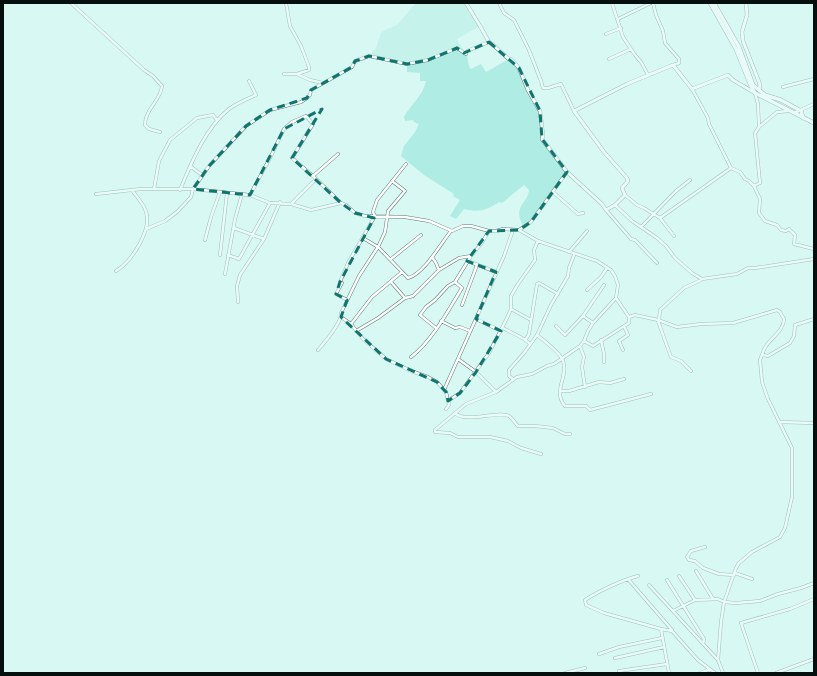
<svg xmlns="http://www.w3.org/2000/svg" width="817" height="676" viewBox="0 0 817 676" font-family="'Open Sans',sans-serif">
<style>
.green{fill:#afece3}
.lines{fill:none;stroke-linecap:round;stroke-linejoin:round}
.minor-casing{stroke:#5d7b76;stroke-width:3.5}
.tertiary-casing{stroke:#5d7b76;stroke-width:4}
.secondary-casing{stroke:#5d7b76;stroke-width:4.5}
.minor{stroke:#fff;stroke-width:2.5}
.tertiary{stroke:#fff;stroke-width:3}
.secondary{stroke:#fff;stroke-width:3.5}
.marked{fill:none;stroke:#0f766e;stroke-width:3;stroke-dasharray:8 5;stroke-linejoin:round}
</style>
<rect width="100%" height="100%" fill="#d7f8f3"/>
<!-- green -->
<path class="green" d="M416 3H466L480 26 457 39C460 46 462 48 466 54 469 59 467 64 471 69L481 64 486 72 509 59 519 68 528 90 540 111 542 139 567 172 542 203 533 217 523 226C512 205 528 204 529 190L524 185 502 203 499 202C487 210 479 213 464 209L456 219 450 216 460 200 453 196 454 194 424 175 401 156 404 146 415 132 419 124 414 122 413 120 405 121 404 117C411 104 423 96 426 81H420V73L407 72V64L369 56 376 48 381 33 385 30 397 25Z"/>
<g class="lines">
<!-- minor casing -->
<g class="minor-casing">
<path id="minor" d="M71 3 144 70 153 76 162 86C161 100 145 109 145 125L149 129 160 132
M286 3 290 26 301 46 309 67V70L297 74
M499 3 504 13 514 20 529 50 541 81 543 88H548L561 84 574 111
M612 3 623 37 635 55 641 62 648 75
M653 3 656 15 663 31 665 43 679 59V63L673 65
M618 19 651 3
M606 34 621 28
M609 59 631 49
M284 74H297L310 80 323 83
M783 87 814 79
M692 89 708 118 709 124 731 168 740 172 745 179 749 181 754 186 760 199 759 213 765 221 777 225 781 230 786 231 789 229 795 235 794 244 814 249
M755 93 758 104 759 127
M794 113 814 104
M190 166 202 175
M313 176 338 154
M754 186 760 183 755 133 759 127 777 112 789 111
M154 189 159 161 170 140 197 118 213 115 217 120
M180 190C191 163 206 127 229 109 237 103 247 99 256 95L249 81
M553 192 578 214 583 213
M96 194 141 189H193L250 195 270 203 291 204 311 210 341 203 346 205 355 213 365 216 405 217 429 221 452 231 463 226H471L489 231H496L503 229 519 230 538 241 597 261 611 270 615 276 618 285 616 298 593 323 588 331 584 341 580 346 554 364 547 366 532 374 517 377 496 392 466 404 435 430V432L450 433 458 437H490L508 441 521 448 541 454
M250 195 271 156 284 129 292 122 306 116 313 124 292 158 313 176 341 203
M625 195 637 205 644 208 660 218 674 236
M291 204 316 179
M615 205 632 221 657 238 666 246 675 258 692 273 702 279 737 274 748 268H755L814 259
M606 210 631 239 635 240 657 263
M660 218 731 168
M641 227 676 191 690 180
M234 228 264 239
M146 229 165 221 177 212 191 197 193 189 209 166 246 126 270 110 301 102 307 98 310 95 311 90 352 67 355 61 369 56 407 64 428 60 457 48 466 54 467 51 489 42
M519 230 531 222 567 172
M363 238 378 247 408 278C424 274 441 243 451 231
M205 240 211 217 220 192
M569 252 587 231
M220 255 227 193
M228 255 239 259 270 203
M432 257 436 263 439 270
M391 259 421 235
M468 261 496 272
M116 271C132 261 154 228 145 209 142 202 136 196 132 190
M225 274 235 219 242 194
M391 282 405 298
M587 290 601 277 607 268
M347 300 336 294 342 283 340 282 348 263 375 216 373 212 377 200 406 164
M238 302 237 286 240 275 264 239 280 202
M462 305 477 265
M511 309 531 320
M341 317 351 324 363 339 386 359 411 371 428 377 437 382 446 392 449 405 446 409
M629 317 635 315 658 320 677 327 701 324 733 323 777 310 780 312 784 319C784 330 772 337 766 346 763 350 762 356 760 360L762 382 768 399 792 448V497L785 528 780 537 752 552 739 563 736 568 724 602 721 622 718 660
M476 319 501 331
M441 321 455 328 460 327 470 331
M658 321 671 357 681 361 691 371
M659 321 660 310 684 288 701 280
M593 323 583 316 604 285
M351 324 372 297 402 272
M556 326 565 335 583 316
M436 328 420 315 426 307 435 300 448 286 455 282 471 256 481 244 489 231
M503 328C511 333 524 337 530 344
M356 331 378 318 405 298 413 296 439 270 459 258 471 256
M537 335C544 341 561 353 563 361 569 376 552 391 565 406H586L590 410 651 394
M526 339 529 334 537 284 539 283 558 294
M601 340 604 354V362
M584 341 593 346 629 323V317L616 298
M580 346 584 357 582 367 585 387
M318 350C324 343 342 323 341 313L359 276 378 247 385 232 388 211 405 191 392 181
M623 350 619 341 628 335 624 326
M763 355 768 356 790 343 794 336 795 325 814 319
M411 357C432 341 448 311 462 288L455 282
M458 359 476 372 496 392
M513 379 509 376V370L524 353 537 335 551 305 568 276 569 268 574 255
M444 390 504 256 513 230
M560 391H569L599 382 610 383 624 379
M448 401 460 393 489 353 507 318 511 309V296L518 284 535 260 534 250 538 241
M455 413C466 424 499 410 509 416 513 419 515 423 518 426H535L553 428 565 434H570
M779 422 814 423
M705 547 691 551 687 557 689 560 695 561 703 568 719 574 734 575
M696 571 713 599
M735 573 752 579
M638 576C622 580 599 591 585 600L586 605 604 613 661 629 672 631 698 660 715 673
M679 576 695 600
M628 579 672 630
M667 580 704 639 703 644
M649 585 718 660 723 673
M673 611 695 600 718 599 724 602 736 603 760 601 778 594 801 588 814 583
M661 629 669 673
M599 654 619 647 662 638
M615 658 664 647
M619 671 667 664
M565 673 585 668
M700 673 710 669
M758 673 741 623 790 609 814 599
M776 673 814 659"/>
</g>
<!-- tertiary casing -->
<g class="tertiary-casing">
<path id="tertiary" d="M466 3 480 26 489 42C492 43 505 56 509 59H511L519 68 528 90 540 111 543 135 542 139 567 172 602 204 606 210 615 205 625 195 622 188 628 181 627 178 604 152 574 111 627 84 673 65 692 89 728 75 733 80 755 93
M746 3 747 15 742 32 743 41 759 82 760 85 759 90"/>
</g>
<!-- secondary casing -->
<g class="secondary-casing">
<path id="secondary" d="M710 3 736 49 751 86 755 93 814 123
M714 3 739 47 753 85 765 95 781 100 801 111 803 118"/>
</g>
<!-- minor -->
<use href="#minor" class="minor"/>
<!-- tertiary -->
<use href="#tertiary" class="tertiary"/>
<!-- secondary -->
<use href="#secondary" class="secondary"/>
</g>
<!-- marked area -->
<path d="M0 0H817V676H0ZM489 42 519 68 540 111 542 139 567 172 531 222 519 230 489 231 467 261 496 272 476 319 501 331 476 372 460 393 448 401 446 392 437 382 386 359 341 317 347 300 336 294 340 282 374 218 355 213 341 203 292 158 322 109 284 129 250 195 193 189 209 166 246 126 270 110 307 98 311 90 352 67 355 61 369 56 407 64 428 60 457 48 464 53Z" fill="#d7f8f3" fill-opacity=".55" fill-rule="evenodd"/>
<path class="marked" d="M489 42 519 68 540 111 542 139 567 172 531 222 519 230 489 231 467 261 496 272 476 319 501 331 476 372 460 393 448 401 446 392 437 382 386 359 341 317 347 300 336 294 340 282 374 218 355 213 341 203 292 158 322 109 284 129 250 195 193 189 209 166 246 126 270 110 307 98 311 90 352 67 355 61 369 56 407 64 428 60 457 48 464 53Z"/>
<!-- border -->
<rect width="817" height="676" fill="none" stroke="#050f0e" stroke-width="8"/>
</svg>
